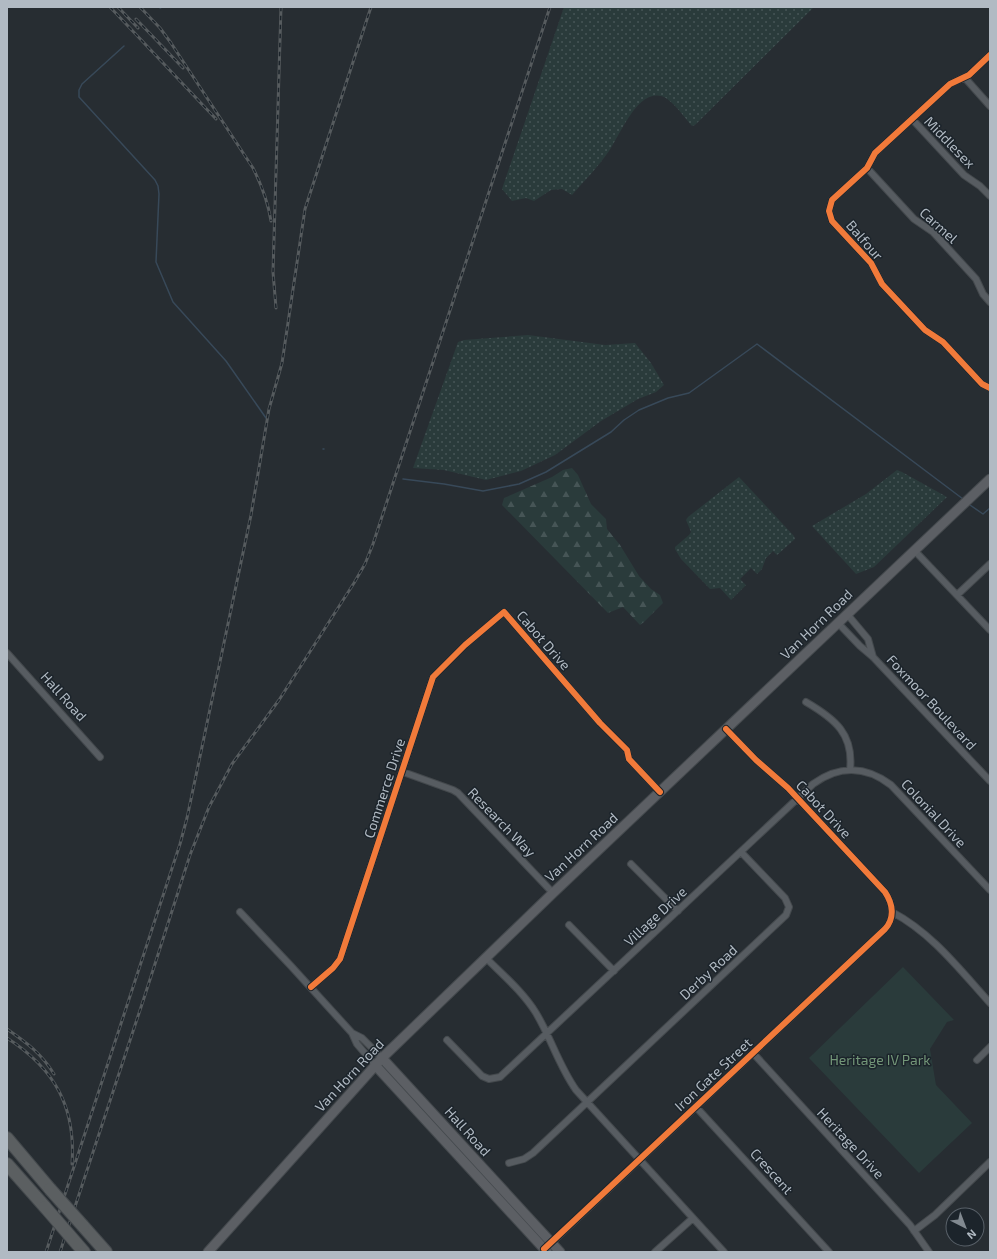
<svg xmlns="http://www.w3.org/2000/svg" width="997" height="1259" viewBox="0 0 997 1259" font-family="'Exo 2',sans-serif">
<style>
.grass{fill:url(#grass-dots)}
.forest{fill:url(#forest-firs)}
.park{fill:#2a3b3b}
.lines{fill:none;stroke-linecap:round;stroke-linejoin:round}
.stream{stroke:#384959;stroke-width:1.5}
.street-casing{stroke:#44494d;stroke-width:8}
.secondary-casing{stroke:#44494d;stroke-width:11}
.highway-casing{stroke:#44494d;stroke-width:14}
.street{stroke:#575c61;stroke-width:6}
.secondary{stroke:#5c5f64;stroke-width:9}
.highway{stroke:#5b5f61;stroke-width:12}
.rail-casing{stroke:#565b5e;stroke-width:3}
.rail{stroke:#1c242b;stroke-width:1.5;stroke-dasharray:4.5;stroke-linecap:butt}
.highway-bridge-casing{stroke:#44494d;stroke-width:14;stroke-linecap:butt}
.highway-bridge{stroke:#5b5f61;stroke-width:12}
.cycleway-casing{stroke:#1c242b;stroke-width:8}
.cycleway{stroke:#f17a3a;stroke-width:6}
.labels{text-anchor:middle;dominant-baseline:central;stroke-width:3;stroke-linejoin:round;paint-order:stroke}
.street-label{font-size:14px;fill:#b1bac3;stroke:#1c242b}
.park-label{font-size:14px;fill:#739678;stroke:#1c242b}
</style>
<defs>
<pattern id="grass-dots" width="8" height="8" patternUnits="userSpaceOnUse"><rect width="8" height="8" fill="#2a3b3b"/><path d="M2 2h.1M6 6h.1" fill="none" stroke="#465556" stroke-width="1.8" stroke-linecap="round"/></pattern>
<pattern id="forest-firs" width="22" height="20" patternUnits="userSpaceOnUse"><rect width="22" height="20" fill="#2a3b3b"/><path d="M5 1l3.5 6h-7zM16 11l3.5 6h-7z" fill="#465556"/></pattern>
</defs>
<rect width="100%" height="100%" fill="#272d32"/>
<!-- grass -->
<path class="grass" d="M564 7H814L695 125 692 126C685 118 671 98 661 96 637 90 620 135 609 151 599 166 584 181 572 195L562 189 551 190 534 201 526 198 512 201 502 189Z
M528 335 605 345 635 343 651 363 664 385 656 392 638 399 601 421 555 455 521 471 486 480 444 470 413 468 458 342 464 340Z
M897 470 902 472 947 497 874 567 856 574 812 526 866 494Z
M739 477 794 536 795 539 777 555 773 551 766 558 762 569 757 574 751 568 740 579 746 585 731 600 720 588 710 589 681 559 675 549V547L689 535 691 532 686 520 688 517Z"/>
<!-- forest -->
<path class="forest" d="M572 468 578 475 591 504 606 519 607 529 620 545 639 576 651 589 660 595 663 603 644 622 640 625 623 607 608 613 502 505 504 498 552 477 563 470Z"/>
<!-- park -->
<path class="park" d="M903 967 954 1020 947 1022 930 1049 936 1085 972 1123 919 1173 809 1058Z"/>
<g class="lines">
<!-- stream -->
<path class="stream" d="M160 8 162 7
M124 46 82 84 79 90V97L155 180 158 186 159 194 156 262 173 302 226 361 266 418
M323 449H324
M403 479 444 484 483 491 519 484 546 472 611 432 624 420 639 410 668 398 689 393 757 344 963 499
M970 505 983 514 990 508"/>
<!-- street casing -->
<g class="street-casing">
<path id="street" d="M990 55 969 75 950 84 875 153 867 168 832 200 829 211 832 221 871 263 882 284 925 330 943 342 982 384 990 388
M965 78 990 106
M912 119 964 175 980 186 990 196
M867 168 914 219 933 232 976 279 983 294 990 302
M914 550 990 630
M957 595 990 564
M847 614 868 639 873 657
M838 623 860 646 873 657 990 781
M7 653 100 757
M806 702C835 719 854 734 850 770
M403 772 453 790 458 793 553 893
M631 864 678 911
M240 912 291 966 352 1033 357 1044 375 1065
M892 912C932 933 960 970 990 1003
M569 925 614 971
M486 958C503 975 523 992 536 1013 551 1038 559 1066 576 1090L724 1252
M311 987 333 968 340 959 433 677 465 645 504 612 600 723 627 750 629 759 660 792
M352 1033 362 1038 382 1058
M447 1040 482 1076 489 1079 500 1077 813 784C839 765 866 766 891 785L990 890
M753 1053 910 1225 929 1252
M977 1060 990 1047
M696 1107 829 1252
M509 1163 524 1159 533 1153 786 915 789 907 785 898 741 852
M914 1231 935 1215 990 1162
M550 1244 885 929C895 918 893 904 885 892L788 788 756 760 726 729
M655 1252 693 1218"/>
</g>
<!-- secondary casing -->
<g class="secondary-casing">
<path id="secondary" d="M382 1058 560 1252
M375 1065 547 1252
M208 1252 382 1058 553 893 990 479"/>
</g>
<!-- highway casing -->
<g class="highway-casing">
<path id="highway" d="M7 1138 50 1189
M7 1164 45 1207
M83 1226 106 1252
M77 1244 84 1252"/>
</g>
<!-- street -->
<use href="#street" class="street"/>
<!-- secondary -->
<use href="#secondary" class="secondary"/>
<!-- highway -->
<use href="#highway" class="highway"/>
<!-- rail casing -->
<g class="rail-casing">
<path id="rail" d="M110 7 216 119
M118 7 138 28
M140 7 160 28 171 43 253 168C262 186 268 202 271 221
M136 19 183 68
M276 308 273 272 281 7
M7 1029C27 1043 41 1053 54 1074
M7 1038C55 1069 76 1107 72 1164
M46 1252 180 844 187 818 251 515 269 409 282 363 305 209 371 7
M60 1252 145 995 190 855 209 807 232 764 279 700 354 583 365 564 373 544 550 7"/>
</g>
<!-- rail -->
<use href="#rail" class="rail"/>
<!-- highway-bridge casing -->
<g class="highway-bridge-casing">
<path id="highway-bridge" d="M50 1189 83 1226
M45 1207 77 1244"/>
</g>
<!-- highway-bridge -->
<use href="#highway-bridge" class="highway-bridge"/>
<!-- cycleway casing -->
<g class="cycleway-casing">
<path id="cycleway" d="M990 55 969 75 950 84 875 153 867 168 832 200 829 211 832 221 871 263 882 284 925 330 943 342 982 384 990 388
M311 987 333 968 340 959 433 677 465 645 504 612 600 723 627 750 629 759 660 792
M544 1249 885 929C895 918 893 904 885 892L788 788 756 760 726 729"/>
</g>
<!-- cycleway -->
<use href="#cycleway" class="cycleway"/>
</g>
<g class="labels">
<!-- street labels -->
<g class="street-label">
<text transform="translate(950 142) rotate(46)">Middlesex</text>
<text transform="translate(939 225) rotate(42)">Carmel</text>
<text transform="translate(865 240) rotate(49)">Balfour</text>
<text transform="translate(816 624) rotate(-44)">Van Horn Road</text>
<text transform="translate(544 640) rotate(49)">Cabot Drive</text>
<text transform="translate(64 696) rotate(48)">Hall Road</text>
<text transform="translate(932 702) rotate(47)">Foxmoor Boulevard</text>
<text transform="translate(384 788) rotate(-72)">Commerce Drive</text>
<text transform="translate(824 809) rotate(47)">Cabot Drive</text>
<text transform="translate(934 813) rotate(47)">Colonial Drive</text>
<text transform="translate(502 822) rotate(46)">Research Way</text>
<text transform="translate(581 847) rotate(-43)">Van Horn Road</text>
<text transform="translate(655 916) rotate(-43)">Village Drive</text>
<text transform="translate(708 972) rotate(-43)">Derby Road</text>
<text transform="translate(713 1074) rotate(-43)">Iron Gate Street</text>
<text transform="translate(349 1075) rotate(-47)">Van Horn Road</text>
<text transform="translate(468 1131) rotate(48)">Hall Road</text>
<text transform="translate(851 1143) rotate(47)">Heritage Drive</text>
<text transform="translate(772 1171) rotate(48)">Crescent</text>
</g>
<!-- park labels -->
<g class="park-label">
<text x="880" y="1059">Heritage IV Park</text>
</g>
</g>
<!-- border -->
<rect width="997" height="1259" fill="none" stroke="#b1bac3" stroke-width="16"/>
<!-- north arrow -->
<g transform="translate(965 1227) rotate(138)"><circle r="19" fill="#1c242b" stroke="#586068"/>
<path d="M0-3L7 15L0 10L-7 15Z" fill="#818990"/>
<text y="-6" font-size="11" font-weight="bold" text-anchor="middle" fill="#b1bac3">N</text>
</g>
</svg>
